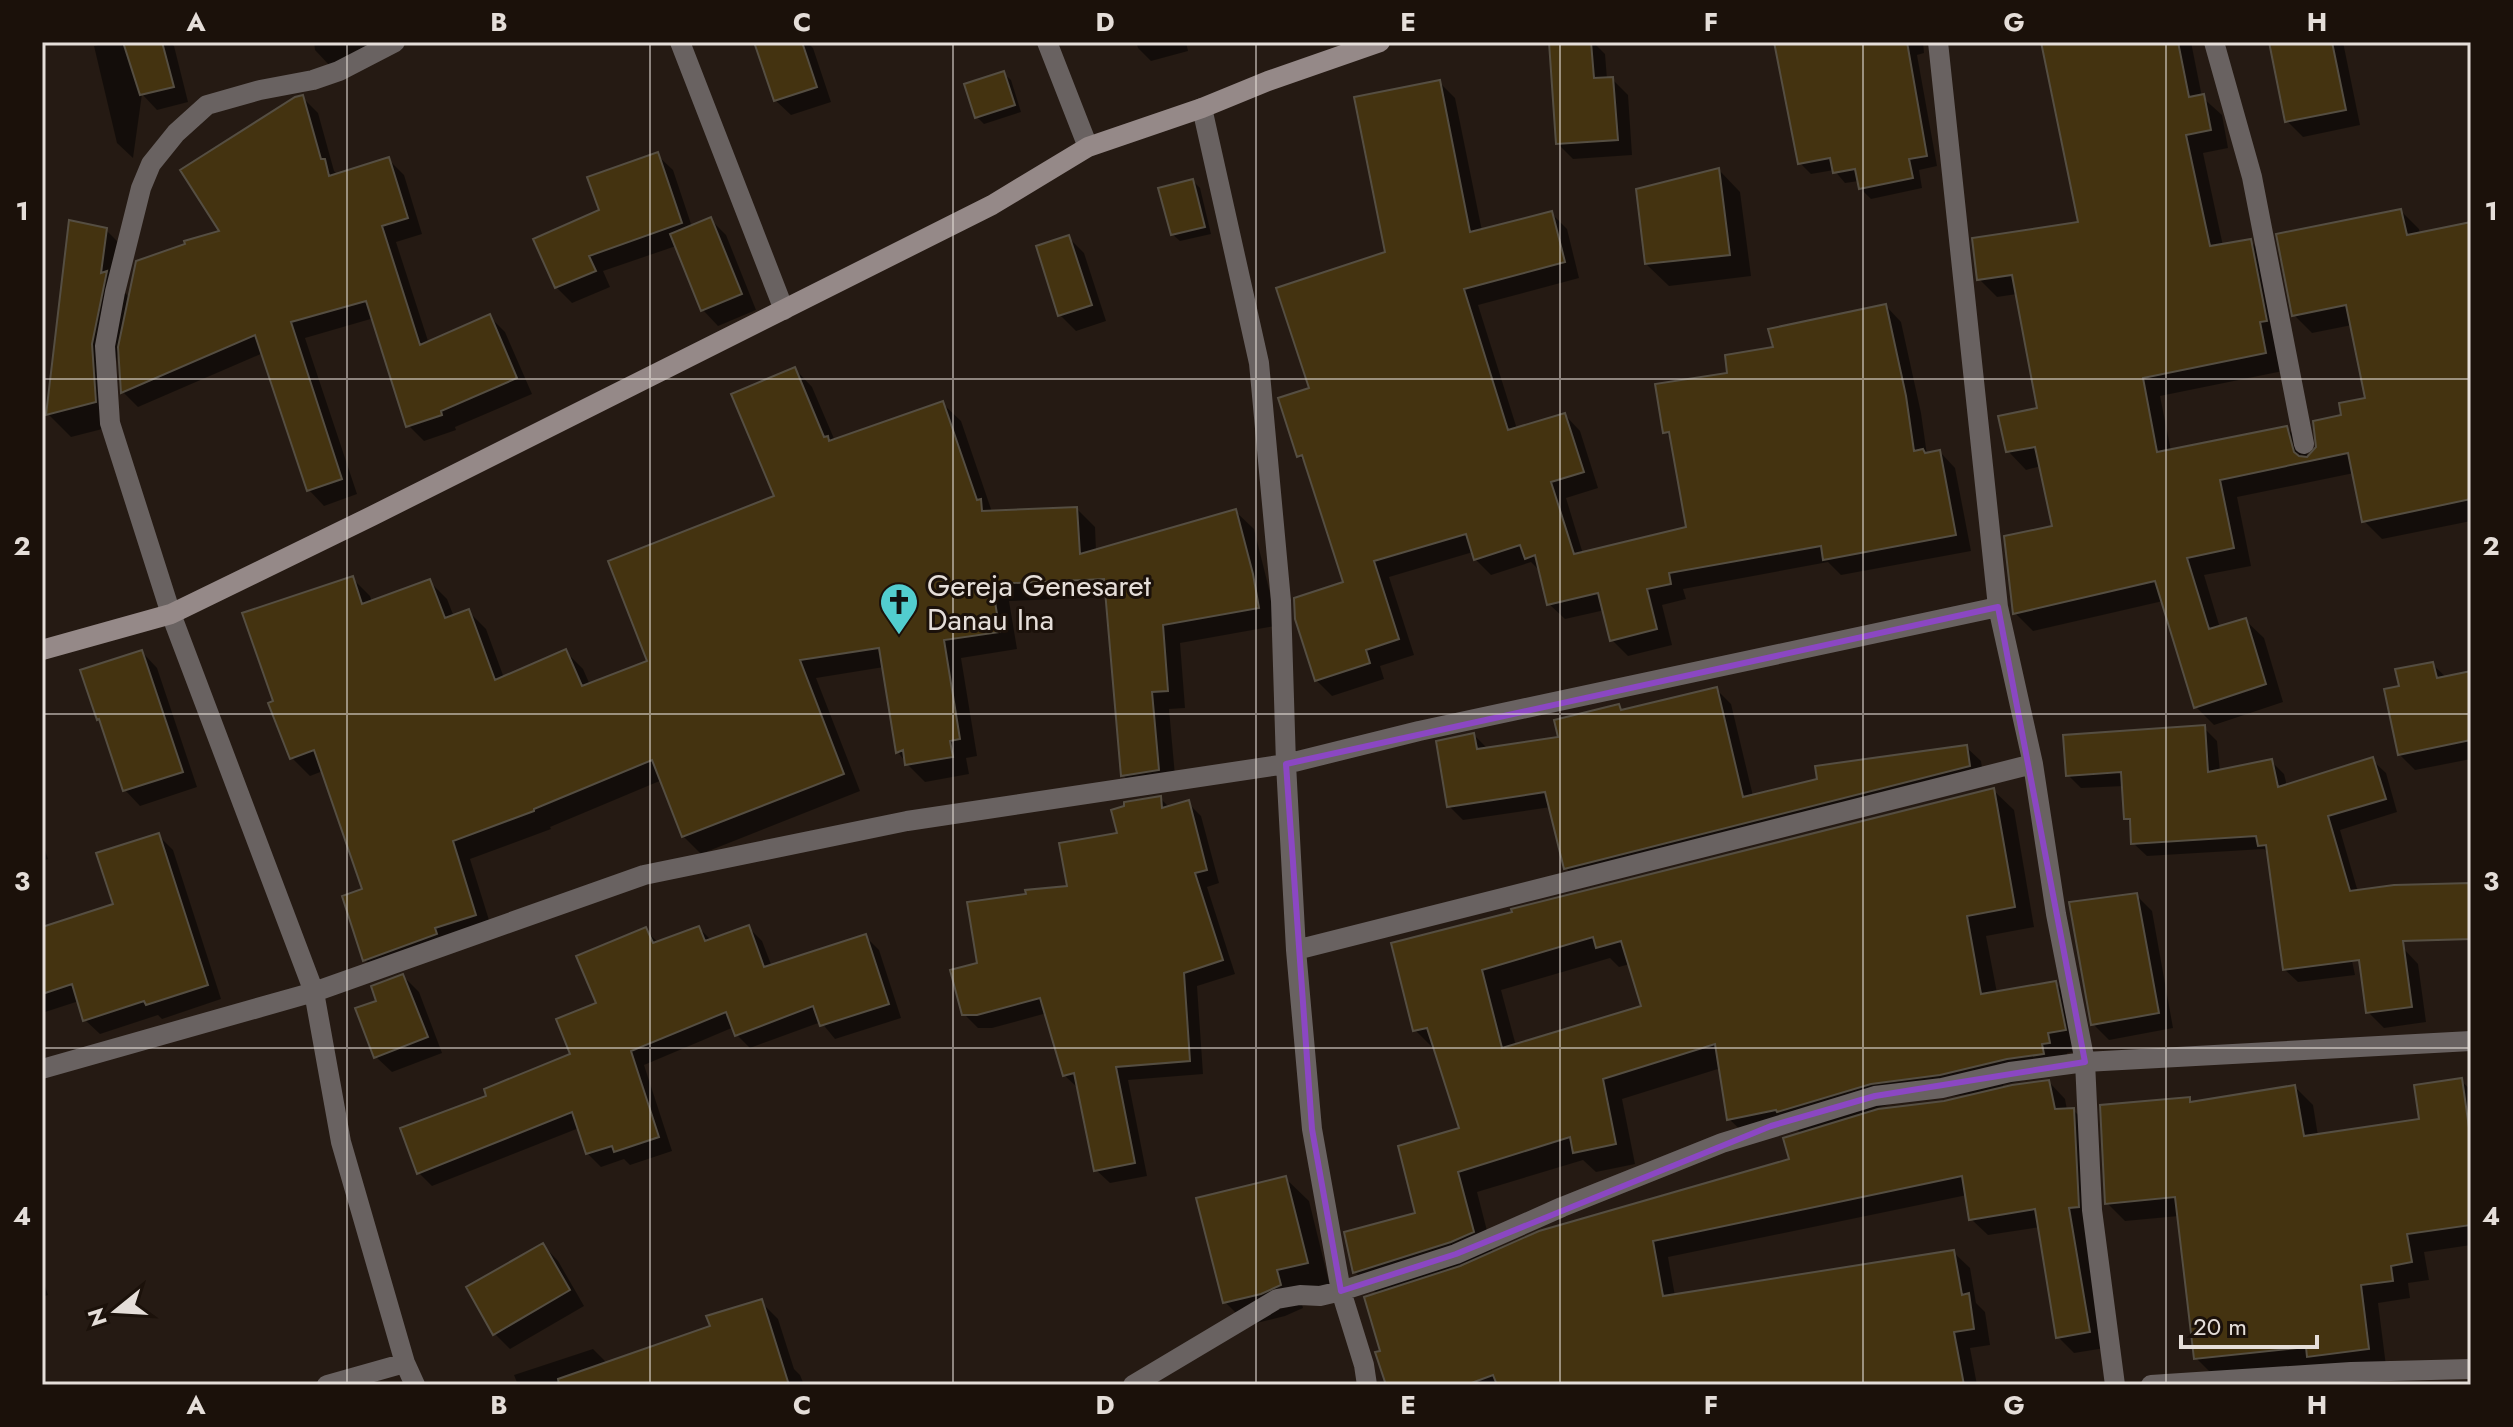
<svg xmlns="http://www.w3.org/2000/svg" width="2513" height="1427" viewBox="0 0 2513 1427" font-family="Jost,sans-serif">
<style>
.shadow{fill:#0007;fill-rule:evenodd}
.building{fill:#443310;stroke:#554e42;stroke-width:2;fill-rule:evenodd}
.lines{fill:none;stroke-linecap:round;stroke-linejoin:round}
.street{stroke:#696261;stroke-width:20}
.secondary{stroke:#958988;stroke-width:20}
.marked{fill:none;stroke:#8b47c3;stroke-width:6;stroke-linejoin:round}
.grid{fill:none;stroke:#e5ded9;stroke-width:2;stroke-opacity:0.55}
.labels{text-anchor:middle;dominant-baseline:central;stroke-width:6;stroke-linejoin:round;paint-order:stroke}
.poi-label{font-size:30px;fill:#e5ded9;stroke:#1b110a;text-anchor:start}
.neatline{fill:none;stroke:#e5ded9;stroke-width:3}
.grid-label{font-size:26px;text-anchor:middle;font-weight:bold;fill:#e5ded9}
</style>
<rect width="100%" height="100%" fill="#251a13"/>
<!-- shadow -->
<path class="shadow" d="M110 42H170L174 46 188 102 157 110 142 94 133 158 117 143 94 46Z
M314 42H382L330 66 315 50Z
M767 42H807L813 48 831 102 791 115 775 100Z
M1136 42H1186L1188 51 1151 61 1138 48Z
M1551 42H1593L1605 54 1607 79H1612L1628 95 1632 155 1573 159 1557 143Z
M1774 42H1923L1924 53 1917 55 1937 166 1919 170 1922 188 1871 199 1860 188 1859 181 1845 183 1834 170 1811 174 1800 163Z
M2043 42H2191L2202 97 2222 115 2228 148 2203 153 2223 246 2250 241 2268 259 2283 371 2160 396 2171 451 2287 428 2305 446 2308 459 2343 416 2367 399 2352 325 2312 333 2294 315 2401 211 2419 229 2420 235 2471 224V521L2382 539 2364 521 2354 473 2237 497 2251 566 2204 575 2220 628 2245 620 2264 638 2283 702 2214 725 2196 707 2163 601 2033 631 2015 613 2054 528 2041 466 2026 470 2008 451 2039 410 2017 294 1997 297 1979 279 2080 223Z
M2271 42H2343L2360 125 2303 137 2287 121Z
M1003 73 1011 80 1021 112 984 124 977 117Z
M1439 82 1455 98 1482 231 1551 213 1567 229 1579 278 1478 305 1517 429 1565 415 1580 431 1598 488 1566 498 1583 554 1688 529 1672 439 1665 432 1730 375 1775 349 1886 306 1901 322 1921 413 1927 455 1940 452 1955 468 1971 551 1841 575 1828 562 1683 589 1686 599 1662 605 1672 645 1628 656 1612 640 1605 610 1565 619 1549 604 1542 573 1531 562 1491 575 1475 559 1473 552 1389 577 1414 655 1380 666 1384 679 1332 696 1316 680 1345 583 1306 463 1299 456 1312 390 1387 254Z
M302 97 318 113 334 171 338 175 389 160 404 175 422 234 396 242 429 344 490 317 505 332 532 394 455 427 456 430 424 441 408 425 374 318 305 338 357 494 324 506 309 490 263 353 138 407 123 392 119 348 114 371 118 425 71 437 48 414 106 230 129 253 124 292 130 298 222 232Z
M657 155 673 170 692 227 710 219 726 235 756 310 718 326 703 310 676 246 603 271 610 287 572 303 556 287 602 211Z
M1719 170 1740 192 1751 276 1669 286 1646 264Z
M1193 181 1200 188 1211 234 1180 241 1172 234Z
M1069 238 1084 253 1106 321 1076 331 1060 315Z
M795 369 812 387 835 441 943 404 961 421 992 512 1077 509 1095 527 1096 551 1236 512 1254 529 1270 593 1275 626 1180 643 1185 708 1169 709 1176 787 1141 793 1123 775 1107 597 1009 601 1017 649 961 658 977 756 966 758 969 774 925 782 907 764 898 752 884 667 816 678 860 791 701 854 683 836 662 780 550 827 551 829 470 859 493 933 382 978 365 960V890L323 771 310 776 292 758 271 704 275 702 352 578 370 596 372 602 429 581 447 599 454 617 468 611 486 629 504 678 565 651 583 669 590 685 649 662 777 497Z
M142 652 157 668 197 787 140 806 125 790 103 723 98 718Z
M2432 664 2447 678 2471 675V759L2415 770 2399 754 2401 688Z
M1716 689 1731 704 1753 796 1966 747 1981 761 1984 781 1580 882 1566 868 1551 807 1463 820 1449 806 1474 735 1488 749 1561 739 1619 706 1624 711Z
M2204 728 2217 741 2220 772 2271 761 2284 774 2287 786 2372 760 2386 773 2397 812 2340 830 2369 930 2347 937 2355 975 2298 982 2284 969 2270 855 2264 849 2147 856 2133 843 2132 824 2126 818 2124 786 2081 788 2068 775Z
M1993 790 2014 810 2034 927 1986 936 1997 993 2055 983 2076 1004 2085 1050 2067 1053 2069 1063 2028 1079 2003 1085V1088L2049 1082 2065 1099 2067 1110H2073L2090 1126 2105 1348 2074 1353 2058 1337 2040 1227 1988 1235 1971 1219 1967 1195 1668 1257 1675 1296 1953 1252 1970 1268 1976 1303 1985 1312 1990 1345 1970 1348 1977 1385H1388L1382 1352 1378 1295 1355 1272 1346 1233 1417 1214 1462 1130 1436 1051 1415 1030 1393 944ZM1610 958 1619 967 1630 964 1643 1008 1516 1046 1501 990ZM1721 1068 1729 1119 1750 1139 1797 1129 1802 1134 1791 1160 1493 1254 1477 1192 1583 1160 1596 1172 1635 1164 1622 1099ZM1970 1094 1971 1097 1944 1103 1874 1111V1109L1893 1103Z
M1160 798 1170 808 1188 803 1201 816 1219 883 1207 887 1235 974 1197 986 1203 1074 1128 1080 1147 1176 1110 1183 1096 1170 1078 1088 1064 1075 1047 1013 992 1028H978L964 1014 979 964 1069 888 1120 834Z
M158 835 173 850 221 999 162 1019 158 1015 100 1034 85 1020 79 1001 42 1013V923L48 927 116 906Z
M42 842 48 859 42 861Z
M2136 895 2152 911 2173 1028 2109 1040 2093 1024Z
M748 927 762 941 772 967 866 937 879 950 901 1018 835 1039 821 1022 750 1048 737 1035 734 1027 644 1065 672 1151 630 1165 624 1159 601 1167 587 1153 579 1128 432 1186 419 1173 489 1097 573 1055 598 1004 645 930 659 943 699 928 712 941Z
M2403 948 2418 964 2426 1022 2384 1028 2368 1012Z
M403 976 419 992 442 1053 392 1072 376 1057 378 1002Z
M2461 1081 2471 1090V1245L2424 1252 2429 1280 2408 1283 2410 1298 2378 1303 2386 1366 2215 1377 2196 1358 2179 1216 2125 1221 2107 1203 2189 1099 2194 1103 2295 1087 2313 1105 2318 1136 2422 1120Z
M1285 1178 1309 1201 1330 1286 1299 1293 1303 1308 1285 1316 1248 1325 1225 1302Z
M543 1245 558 1261 584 1306 510 1349 495 1334Z
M42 1277 48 1295 42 1297Z
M761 1302 778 1319 794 1369 800 1375 804 1385H518L514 1375 593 1349 608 1364 712 1328Z"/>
<!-- building -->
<path class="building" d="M123 42H162L174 87 140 95Z
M754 42H802L817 87 774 101Z
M1549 42H1591L1594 78 1613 77 1618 140 1556 144Z
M1774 42H1907L1927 156 1909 159 1913 178 1859 189 1855 169 1833 173 1830 158 1798 164Z
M2041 42H2178L2189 97 2204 94 2211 130 2186 135 2210 246 2251 239 2267 321 2260 322 2266 353 2143 378 2157 452 2287 426 2294 452 2299 456 2307 457 2316 447 2313 421 2341 415 2339 403 2365 398 2346 305 2292 316 2276 234 2401 209 2407 235 2471 222V499L2362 522 2348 453 2220 480 2234 548 2187 558 2209 629 2246 618 2266 684 2194 708 2155 581 2013 614 2004 536 2052 526 2035 447 2006 452 1998 416 2037 408 2012 275 1977 280 1972 238 2078 222Z
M2269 42H2332L2346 110 2285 122Z
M1004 71 1015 105 975 118 964 84Z
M1440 80 1470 232 1552 211 1565 262 1464 289 1508 430 1565 413 1584 472 1551 482 1574 554 1686 527 1669 432 1663 433 1655 384 1727 373 1725 355 1773 347 1768 329 1886 304 1906 396 1914 451 1923 449 1925 453 1940 450 1956 535 1823 560 1821 546 1669 573 1671 584 1647 589 1657 629 1610 641 1598 593 1547 605 1535 555 1525 559 1520 545 1474 560 1466 534 1374 561 1399 639 1366 650 1370 663 1315 681 1295 619 1294 598 1343 582 1302 455 1297 457 1278 398 1309 388 1276 288 1385 252 1354 97Z
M303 95 321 159H325L329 176 389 157 408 218 382 226 420 345 490 314 517 378 441 411 442 415 406 427 366 301 291 322 342 479 307 491 255 335 121 393 118 347 136 261 185 244 184 241 219 231 180 170 295 97Z
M658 152 682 223 589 256 596 271 555 288 533 239 599 210 587 177Z
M1719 168 1730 255 1645 264 1636 189Z
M1193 179 1205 227 1171 235 1158 188Z
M711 217 742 294 701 311 670 234Z
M69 220 107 228 101 273 107 271 92 344 96 402 46 415Z
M1069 235 1092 305 1058 316 1036 246Z
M795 367 824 437 828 436 829 441 943 401 977 500 981 499 982 511 1077 507 1080 554 1236 509 1253 574 1259 608 1163 625 1168 691 1152 692 1159 770 1121 776 1104 579 992 584 1000 632 944 640 960 739 950 741 953 757 905 765 903 750 896 753 879 648 800 660 844 774 682 837 652 760 534 809V811L453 841 476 915 435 928 437 934 363 961 342 896 362 889 314 750 290 759 268 703 273 701 242 613 353 576 362 604 430 579 445 618 469 609 495 680 566 649 582 686 647 661 608 561 774 496 731 394Z
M142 650 183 772 123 791 99 719 97 720 80 670Z
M2433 662 2437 678 2471 671V740L2398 755 2384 689 2399 686 2395 669Z
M1717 687 1743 797 1817 779 1815 766 1967 745 1970 766 1564 869 1545 792 1447 807 1436 741 1474 733 1477 749 1558 737 1554 720 1619 704 1621 710Z
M2205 725 2208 772 2272 759 2278 787 2373 757 2386 799 2328 816 2350 891 2394 885 2471 883V939L2403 941 2412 1007 2366 1013 2359 960 2283 970 2266 845 2258 846 2256 836 2131 844 2130 819H2124L2121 772 2066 776 2063 735Z
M1994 788 2015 907 1967 916 1981 994 2056 981 2066 1030 2048 1033 2050 1043 2042 1044 2044 1054 2007 1059 1940 1075 1871 1084 1777 1112 1776 1110 1727 1120 1715 1044 1603 1079 1616 1144 1573 1153 1570 1137 1458 1172 1474 1232 1451 1242 1353 1273 1344 1232 1415 1213 1398 1146 1459 1128 1427 1028 1413 1031 1391 943 1512 912 1511 909ZM1593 937 1596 948 1621 941 1641 1006 1502 1048 1482 970Z
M1161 796 1162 808 1189 800 1207 870 1195 873 1223 960 1184 973 1190 1061 1116 1067 1135 1163 1094 1171 1074 1073 1063 1076 1040 998 977 1015H962L950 970 977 963 967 902 1026 894 1025 890 1067 886 1059 843 1117 833 1111 810 1124 806V802Z
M159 833 208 985 146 1005 144 1001 83 1021 72 984 42 994V927L113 904 96 853Z
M2137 893 2159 1013 2091 1025 2069 902Z
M749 925 764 967 866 934 889 1004 820 1026 813 1006 735 1036 726 1012 631 1051 659 1137 614 1152 612 1146 586 1154 572 1112 417 1174 400 1128 486 1096 484 1089 570 1054 556 1019 596 1003 576 956 646 927 653 943 699 926 705 941Z
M403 974 428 1037 374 1058 355 1008 376 1001 371 986Z
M2462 1078 2471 1142V1225L2407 1234 2412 1262 2391 1266 2393 1281 2361 1285 2369 1349 2307 1357 2306 1347 2194 1359 2175 1197 2105 1204 2100 1105 2190 1097V1102L2295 1085 2304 1136 2419 1119 2414 1085Z
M2049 1080 2055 1109 2074 1108 2079 1207 2069 1208 2090 1332 2056 1338 2035 1209 1969 1220 1962 1176 1653 1241 1663 1296 1954 1250 1962 1295 1969 1293 1974 1329 1954 1332 1964 1385H1497L1493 1375 1466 1385H1386L1375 1352 1380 1351 1364 1297 1460 1266 1539 1231 1789 1159 1783 1138 1878 1109 1944 1101 2012 1085Z
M1286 1176 1308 1263 1277 1270 1281 1285 1261 1294 1223 1303 1196 1198Z
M543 1243 570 1290 493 1335 466 1287Z
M762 1299 789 1385H559L558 1379 710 1326 706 1316Z"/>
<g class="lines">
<!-- street -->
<path class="street" d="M395 42 339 71 313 80 260 90 207 105 176 133 151 164 141 188 115 292 105 346 110 423 171 614 314 992 341 1142 405 1363 415 1385
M680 42 784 310
M1047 42 1088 147
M1938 42 1998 607 2033 764 2056 914 2085 1062 2092 1210 2115 1385
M2214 42 2252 177 2304 444
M1202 108 1259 363 1281 601 1286 764 1296 950 1312 1129 1341 1291 1364 1365 1367 1385
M1296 950 2033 764
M42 1069 314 992 644 875 907 821 1286 764 1419 731 1998 607
M327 1385 405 1363
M1133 1385 1277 1299 1300 1295 1320 1296 1341 1291 1456 1254 1562 1207 1722 1143 1875 1096 1942 1088 2010 1072 2085 1062 2471 1041
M2151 1385 2351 1372 2471 1369"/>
<!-- secondary -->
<path class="secondary" d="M42 650 171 614 372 516 992 205 1088 147 1202 108 1268 81 1380 42"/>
</g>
<!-- marked area -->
<path class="marked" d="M1998 607 2085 1062 1875 1096 1771 1126 1456 1254 1341 1291 1312 1129 1286 764Z"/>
<!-- grid -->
<path class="grid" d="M347 42V1385M650 42V1385M953 42V1385M1256 42V1385M1560 42V1385M1863 42V1385M2166 42V1385M42 379H2471M42 714H2471M42 1048H2471"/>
<!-- icons -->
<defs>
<g id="church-pin" transform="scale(2)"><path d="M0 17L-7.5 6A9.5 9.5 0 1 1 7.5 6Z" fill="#52cdcf" stroke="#1b110a"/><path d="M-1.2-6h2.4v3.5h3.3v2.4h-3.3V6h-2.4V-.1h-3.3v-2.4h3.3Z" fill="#111"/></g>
</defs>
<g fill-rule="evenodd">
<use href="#church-pin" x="899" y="602"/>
</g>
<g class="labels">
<!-- poi labels -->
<g class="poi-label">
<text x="927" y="585">Gereja Genesaret<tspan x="927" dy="34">Danau Ina</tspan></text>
</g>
</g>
<!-- border -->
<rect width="2513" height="1427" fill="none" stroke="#1b110a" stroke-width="88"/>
<!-- north arrow -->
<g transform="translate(116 1311) rotate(252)" stroke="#1b110a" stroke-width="6" paint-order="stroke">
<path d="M0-6L14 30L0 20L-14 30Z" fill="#e5ded9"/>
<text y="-12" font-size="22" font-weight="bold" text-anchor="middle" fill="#e5ded9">N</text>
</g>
<!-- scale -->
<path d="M2181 1335v12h136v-12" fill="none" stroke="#e5ded9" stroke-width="4"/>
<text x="2193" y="1335" font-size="24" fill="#e5ded9" stroke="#1b110a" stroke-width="6" paint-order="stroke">20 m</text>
<rect x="44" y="44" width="2425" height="1339" class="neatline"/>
<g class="grid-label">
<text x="196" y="31">A</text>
<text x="499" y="31">B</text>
<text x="802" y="31">C</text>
<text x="1105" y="31">D</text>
<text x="1408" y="31">E</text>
<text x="1711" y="31">F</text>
<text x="2014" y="31">G</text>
<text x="2317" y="31">H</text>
<text x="22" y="220">1</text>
<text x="2491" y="220">1</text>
<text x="22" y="555">2</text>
<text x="2491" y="555">2</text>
<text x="22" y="890">3</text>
<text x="2491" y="890">3</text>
<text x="22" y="1225">4</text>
<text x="2491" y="1225">4</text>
<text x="196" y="1414">A</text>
<text x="499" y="1414">B</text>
<text x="802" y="1414">C</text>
<text x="1105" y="1414">D</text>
<text x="1408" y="1414">E</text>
<text x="1711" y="1414">F</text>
<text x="2014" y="1414">G</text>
<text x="2317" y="1414">H</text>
</g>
</svg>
